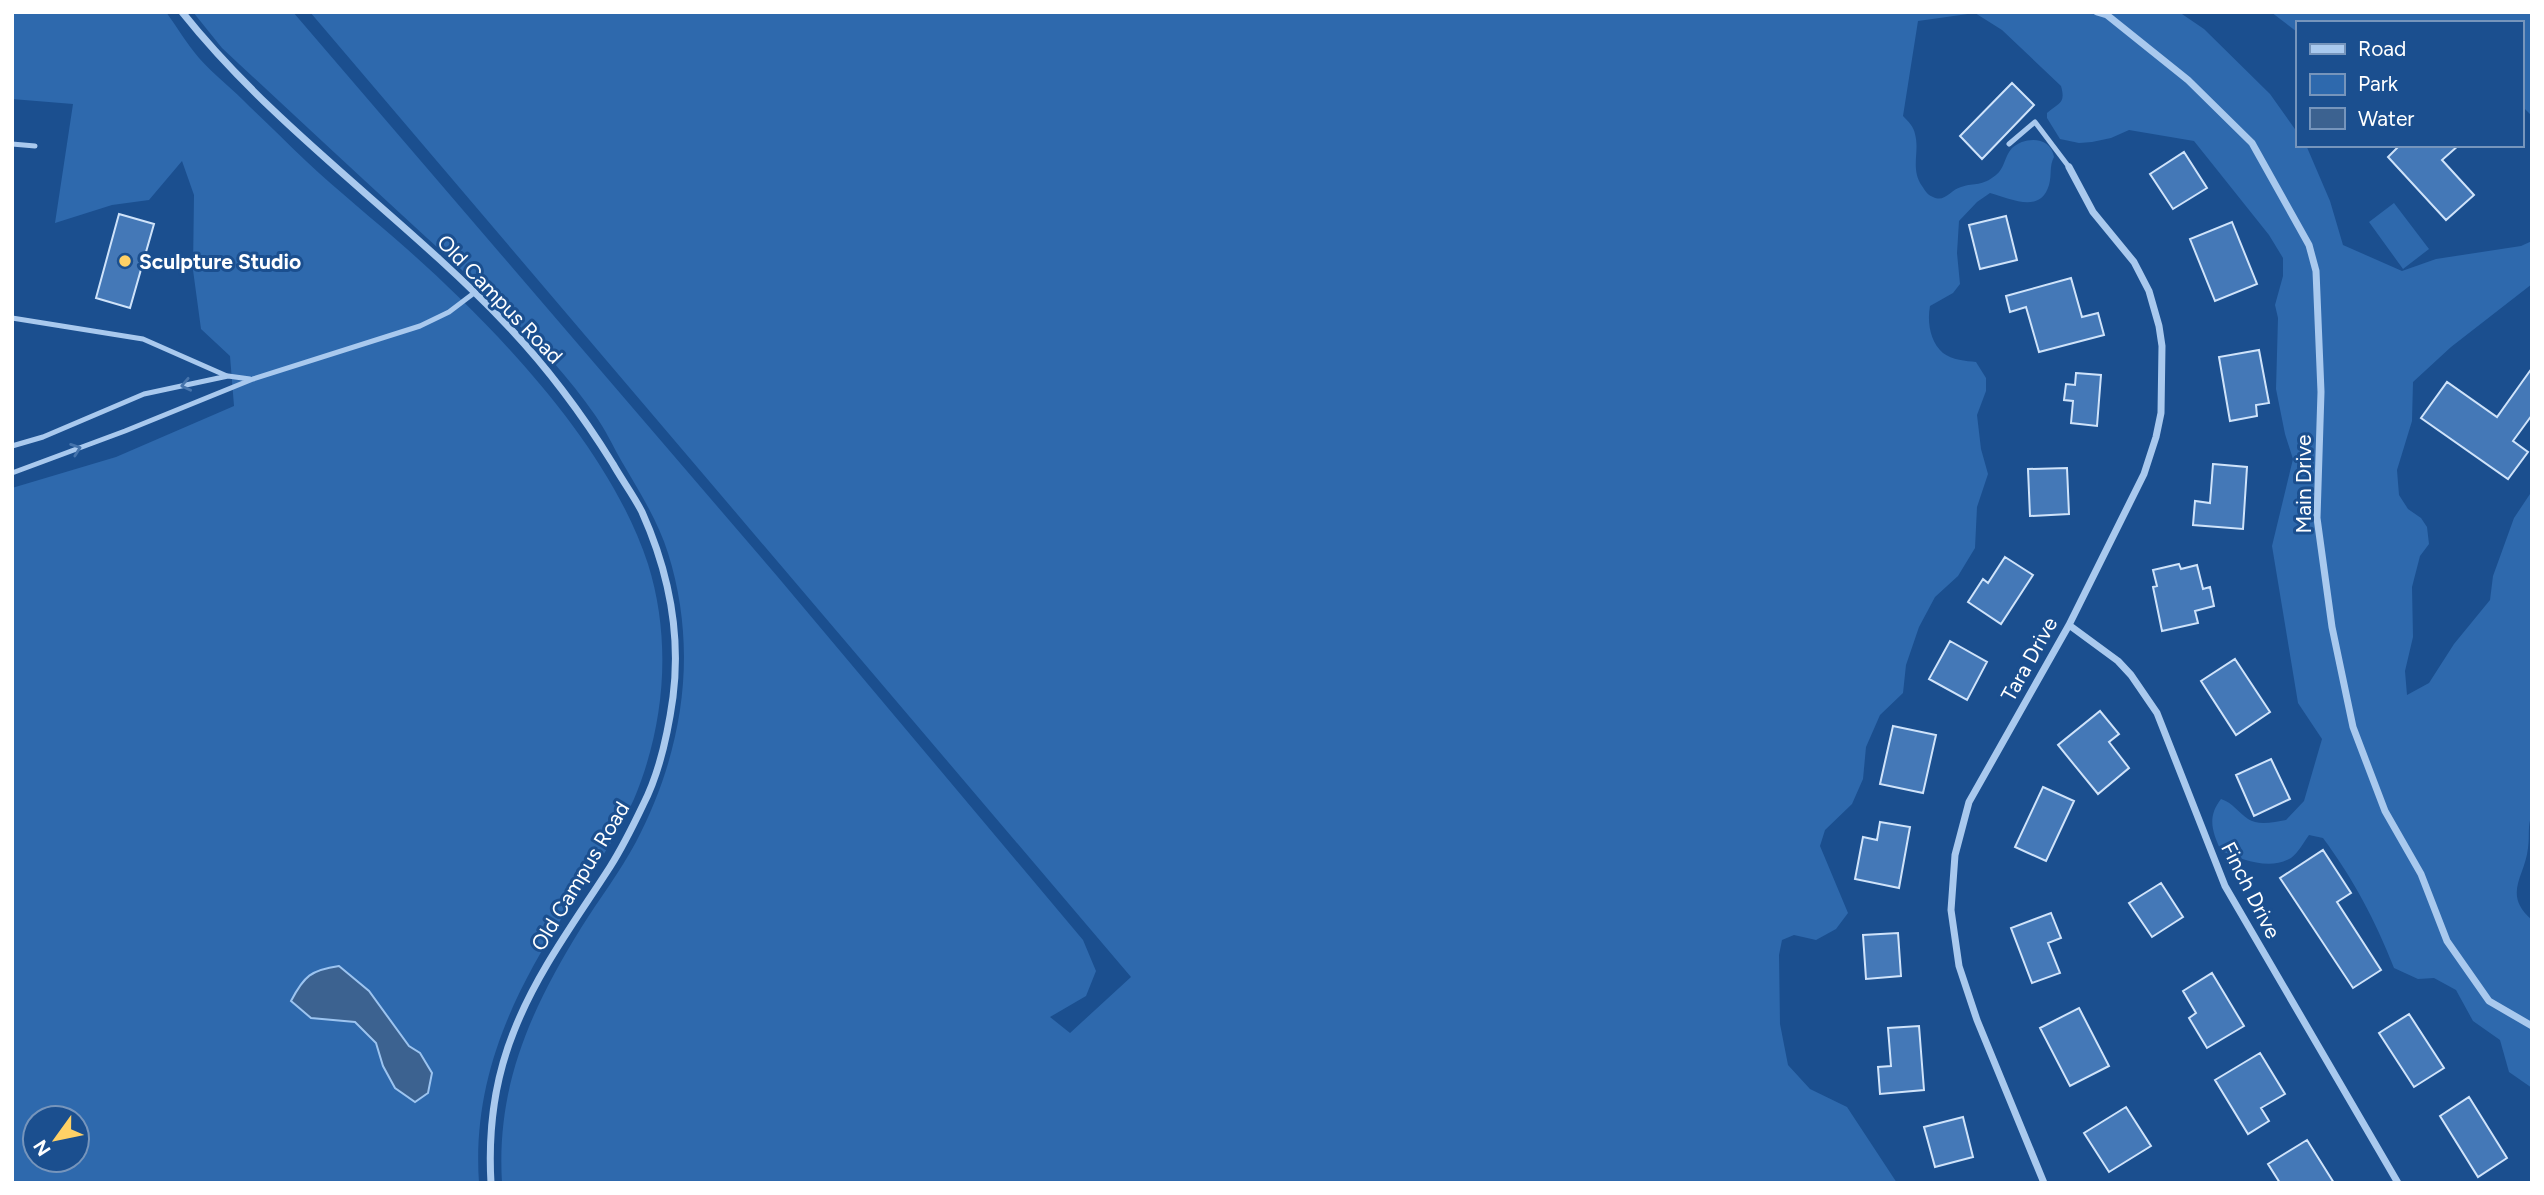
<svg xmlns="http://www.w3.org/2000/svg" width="2544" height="1195" viewBox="0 0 2544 1195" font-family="Figtree,sans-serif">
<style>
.green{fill:#2e69ad;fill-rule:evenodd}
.water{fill:#3c6290;stroke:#9cc4f0;stroke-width:2}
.building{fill:#4478b7;stroke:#cfe3fa;stroke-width:2}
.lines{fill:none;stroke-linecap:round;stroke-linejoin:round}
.lane{stroke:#a9c9ee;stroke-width:5}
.street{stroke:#a9c9ee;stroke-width:7}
.oneway{stroke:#4674ac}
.poi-dot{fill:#ffd166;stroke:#1b4f8f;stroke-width:2.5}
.labels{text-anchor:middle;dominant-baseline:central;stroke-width:6;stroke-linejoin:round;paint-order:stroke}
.poi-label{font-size:21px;font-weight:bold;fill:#fff;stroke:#1b4f8f;text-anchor:start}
.street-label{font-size:21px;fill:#fff;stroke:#1b4f8f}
</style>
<rect width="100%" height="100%" fill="#1b4f8f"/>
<!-- green -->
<path class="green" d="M12 12H166C177 27 187 44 199 58 214 75 234 90 250 107 269 125 287 143 306 161 338 191 373 219 407 249 497 329 610 447 648 564 672 641 665 725 634 799 616 840 589 875 565 913 511 997 472 1081 479 1183H12V488L116 457 234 406 230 356 201 329 193 270 194 195 182 161 149 200 112 205 55 223 73 104 12 99ZM297 990 369 991 409 1046 420 1053 383 1066 376 1043 355 1022 291 1002ZM35 1118H77V1160H35Z
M193 12H293L777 576 1083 940 1096 971 1086 996 1050 1017 1070 1033 1131 977 310 12H2179L2204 29 2270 94 2297 132V145H2306L2330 201 2343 245 2402 271 2436 259 2521 246 2532 241V284L2451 347 2413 382 2412 421 2397 470 2399 495 2408 509 2421 518 2427 527 2429 544 2420 556 2412 587 2413 637 2405 671 2407 695 2429 683 2454 644 2490 600 2493 576 2514 518 2532 491V814C2527 826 2530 836 2528 848 2525 877 2502 894 2532 920V1088L2509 1072 2500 1040 2473 1021 2456 990 2434 978 2418 979 2394 968C2375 920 2354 880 2323 838L2309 835C2304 842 2298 853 2291 858 2269 871 2242 859 2221 851 2212 831 2207 817 2221 799 2233 803 2238 812 2248 819 2258 826 2274 822 2286 820L2304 801 2322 739 2298 703 2272 546 2293 459 2285 434 2276 389 2278 318 2275 305 2283 276V258L2269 235 2194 141 2129 130 2111 138 2092 142 2079 143 2060 139 2047 118V113C2059 102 2066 104 2061 86L2002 30 1975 13 1918 21 1903 116C1908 121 1914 127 1915 134 1920 152 1910 168 1922 186 1925 190 1927 195 1933 197 1945 203 1950 190 1961 187 1976 182 1981 187 1996 175 2005 168 2004 157 2012 148 2025 136 2051 136 2054 157 2049 166 2052 175 2049 185 2040 215 2010 198 1990 193L1977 202 1959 221 1957 253 1960 284 1953 293 1930 306C1927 322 1930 342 1943 353 1952 360 1966 361 1976 362L1986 378V391L1977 415 1981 449 1988 474 1977 507 1975 548 1958 576 1935 597 1919 627 1906 665 1903 693 1880 715 1866 747 1863 779 1852 804 1825 830 1820 846 1848 913 1836 929 1816 940 1794 935 1782 940 1779 955 1780 1024 1788 1065 1810 1089 1847 1107 1897 1183H502C496 1085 531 1009 581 928 599 899 620 872 636 842 683 752 699 652 668 553 658 521 639 491 622 462 613 446 605 429 595 415 542 339 469 277 402 215 341 159 282 104 222 48Z
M2271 12H2532V116L2521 105V23H2297V32Z
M2394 203 2429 249 2403 269 2369 222Z"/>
<!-- water -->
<path class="water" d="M339 966 369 991 409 1046 420 1053 432 1073 428 1093 415 1102 395 1088 383 1066 376 1043 355 1022 311 1018 291 1001C304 976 311 970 339 966Z"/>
<!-- building -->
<path class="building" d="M2012 83 2034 105 1982 159 1960 136Z
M2400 145H2459L2442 160 2474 195 2446 220 2388 157Z
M2184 152 2207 188 2173 209 2150 174Z
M119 214 154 224 130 308 96 298Z
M2006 216 2017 260 1980 269 1969 225Z
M2232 222 2257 284 2215 301 2190 239Z
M2071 278 2082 317 2098 313 2104 335 2039 352 2026 307 2010 312 2006 296Z
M2259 350 2269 403 2256 405 2257 416 2230 421 2219 357Z
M2532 368V415L2513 441 2528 452 2508 479 2421 418 2447 382 2497 417Z
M2076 373 2101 375 2097 426 2071 423 2073 401 2064 400 2066 384 2075 385Z
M2213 464 2247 467 2243 529 2193 525 2195 501 2210 503Z
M2067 468 2069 514 2030 516 2028 469Z
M2005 557 2033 575 2001 624 1968 602 1983 579 1988 583Z
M2179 564 2181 569 2197 565 2203 589 2210 587 2214 606 2195 611 2198 623 2162 631 2153 587 2157 586 2153 570Z
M1950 641 1987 662 1967 700 1929 679Z
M2235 659 2270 712 2236 735 2201 681Z
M2100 711 2119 734 2109 742 2129 768 2098 794 2058 745Z
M1893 726 1936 735 1923 793 1880 784Z
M2271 759 2290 799 2254 816 2236 775Z
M2043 787 2074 801 2046 861 2015 847Z
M1880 822 1910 827 1899 888 1855 879 1863 837 1877 840Z
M2323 850 2351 893 2337 902 2381 970 2353 988 2280 878Z
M2161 883 2183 917 2152 937 2129 903Z
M2051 913 2061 938 2048 943 2060 973 2032 983 2011 928Z
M1898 933 1901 976 1866 979 1863 935Z
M2212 973 2244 1026 2207 1048 2189 1018 2196 1013 2183 991Z
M2079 1008 2109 1066 2070 1086 2040 1028Z
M2409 1014 2444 1068 2414 1087 2379 1033Z
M1919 1026 1924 1090 1880 1094 1878 1067 1891 1066 1888 1028Z
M2260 1053 2285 1094 2261 1108 2269 1121 2248 1134 2215 1080Z
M2469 1097 2507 1158 2478 1177 2440 1116Z
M2126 1107 2151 1146 2109 1172 2084 1133Z
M1963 1117 1973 1157 1935 1167 1924 1127Z
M2307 1140 2334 1183H2280L2268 1164Z"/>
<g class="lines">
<!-- lane -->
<path class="lane" d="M12 144 35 146
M2009 144 2035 122 2069 167
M12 318 143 339 227 376
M12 446 43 437 144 394 228 376 250 379
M12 473 125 431 253 379 420 326 449 312 474 293"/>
<!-- street -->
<path class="street" d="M182 12C276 130 403 216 506 324 547 367 582 414 613 464 622 480 634 496 642 512 668 570 681 634 673 697 668 733 660 772 643 805 633 826 622 848 610 867 576 920 537 972 514 1031 495 1078 488 1132 491 1183
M2097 12 2107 15 2188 80 2252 143 2309 245 2316 271 2321 392 2317 518 2332 627 2353 727 2385 811 2421 874 2447 941 2489 1001 2532 1026
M2069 625 2118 661 2131 675 2157 713 2225 886 2398 1183
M2044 1183 1977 1020 1959 966 1951 910 1955 855 1969 802 2069 625 2144 474 2156 437 2161 413 2162 346 2159 326 2149 291 2134 262 2093 212 2069 167"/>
</g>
<!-- one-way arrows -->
<defs><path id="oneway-chevron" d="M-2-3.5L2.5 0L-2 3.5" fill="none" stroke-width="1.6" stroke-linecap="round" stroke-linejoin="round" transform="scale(1.75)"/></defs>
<g class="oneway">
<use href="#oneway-chevron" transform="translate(186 385) rotate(168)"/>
<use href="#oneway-chevron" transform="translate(76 449) rotate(-20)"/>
</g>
<!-- markers -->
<circle class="poi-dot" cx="125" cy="261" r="7"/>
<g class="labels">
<!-- poi labels -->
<g class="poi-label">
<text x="139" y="261">Sculpture Studio</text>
</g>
<!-- street labels -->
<g class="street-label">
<text transform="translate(500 299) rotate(46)">Old Campus Road</text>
<text transform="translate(2303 484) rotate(-90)">Main Drive</text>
<text transform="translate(2029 659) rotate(-61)">Tara Drive</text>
<text transform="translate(580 876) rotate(-59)">Old Campus Road</text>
<text transform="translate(2251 890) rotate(63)">Finch Drive</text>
</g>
</g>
<!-- border -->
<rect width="2544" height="1195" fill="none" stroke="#ffffff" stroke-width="28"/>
<!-- legend -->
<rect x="2296" y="21" width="228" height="126" fill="#1b4f8f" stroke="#7695bc" stroke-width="2"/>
<rect x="2310" y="44" width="35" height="10" fill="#a9c9ee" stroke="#7695bc" stroke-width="2"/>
<text x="2358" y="56" font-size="21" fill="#ffffff">Road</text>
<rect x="2310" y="74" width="35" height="21" fill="#2e69ad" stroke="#7695bc" stroke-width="2"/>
<text x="2358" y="91" font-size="21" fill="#ffffff">Park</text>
<rect x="2310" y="108" width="35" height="21" fill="#3c6290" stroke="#7695bc" stroke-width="2"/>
<text x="2358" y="126" font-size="21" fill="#ffffff">Water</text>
<!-- north arrow -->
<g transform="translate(56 1139) rotate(237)"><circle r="33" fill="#1b4f8f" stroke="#7695bc" stroke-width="2"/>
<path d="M0-5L12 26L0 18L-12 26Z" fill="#ffd166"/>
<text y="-10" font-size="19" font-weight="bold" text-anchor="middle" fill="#ffffff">N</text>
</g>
</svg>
